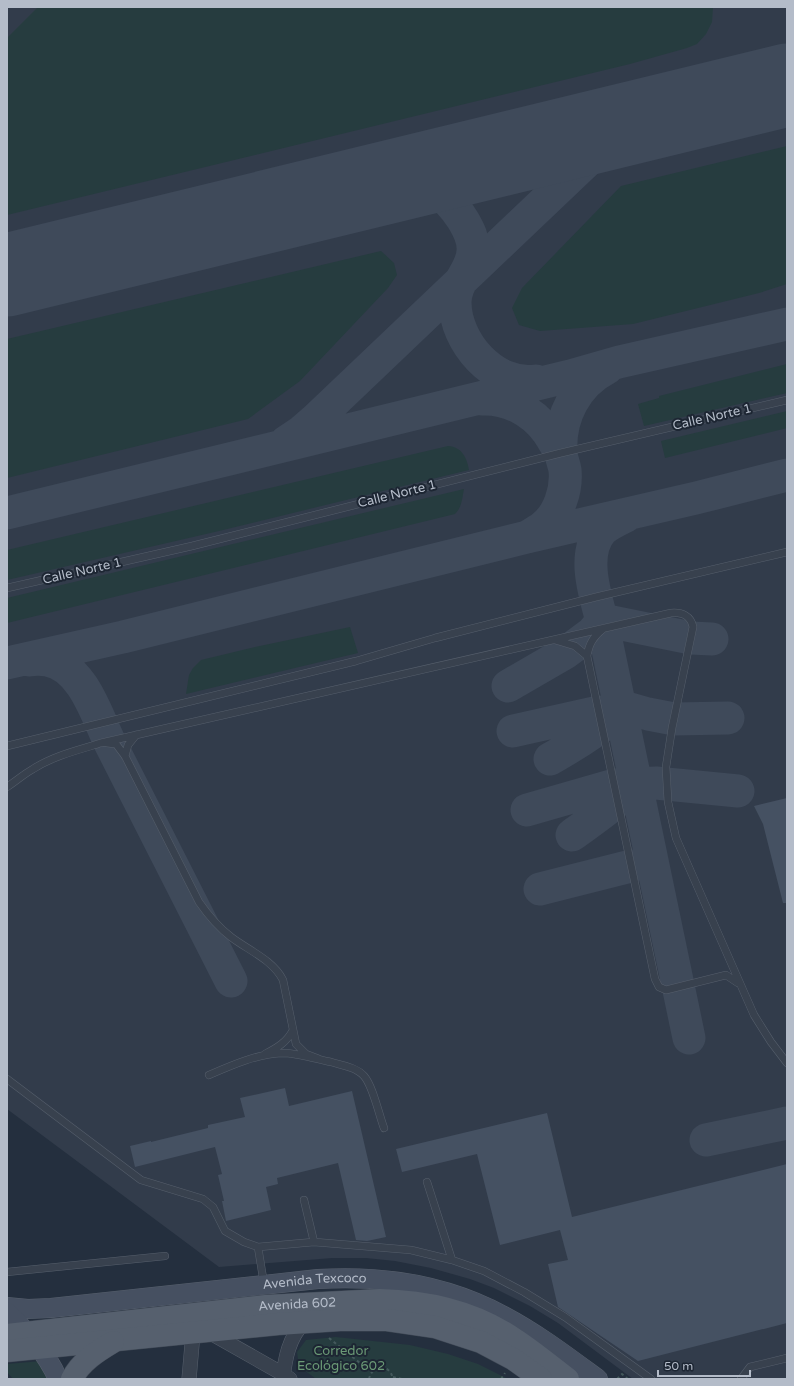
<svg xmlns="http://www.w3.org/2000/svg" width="794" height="1386" viewBox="0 0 794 1386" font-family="'Varela Round',sans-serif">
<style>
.airport{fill:#323c4b}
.green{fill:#263c3f}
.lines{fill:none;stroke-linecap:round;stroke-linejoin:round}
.taxiway{stroke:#3f4a5a;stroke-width:33}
.runway{stroke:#3f4a5a;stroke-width:83}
.building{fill:#455162}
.lane-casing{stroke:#565f6c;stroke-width:8}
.street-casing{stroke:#565f6c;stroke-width:15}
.secondary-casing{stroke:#565f6c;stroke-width:20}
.primary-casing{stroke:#414a57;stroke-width:23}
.path{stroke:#44595c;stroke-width:2;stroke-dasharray:3 3;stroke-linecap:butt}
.lane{stroke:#38414e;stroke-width:7}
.street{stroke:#38414e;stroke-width:14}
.secondary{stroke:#465061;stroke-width:19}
.primary{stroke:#56606e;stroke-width:22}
.labels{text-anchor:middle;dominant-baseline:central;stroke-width:4;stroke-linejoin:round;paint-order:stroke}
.street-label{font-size:13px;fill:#b4bcc9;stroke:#1d2633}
.park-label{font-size:13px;fill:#6b9a76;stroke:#1d2633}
</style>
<rect width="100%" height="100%" fill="#242f3e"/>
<!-- airport -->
<path class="airport" d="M7 7H787V1379H633L558 1323 530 1306 494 1288 470 1279 431 1268 395 1261 366 1258H332L219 1267 7 1109Z"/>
<!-- green -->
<path class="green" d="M38 7H713L712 22 706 34 697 44 687 48 630 64 7 215V38Z
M787 146V284L759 293 633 324 540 331 519 325 512 308 522 288 621 186Z
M381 251 394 263 397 275 388 288 300 381 248 419 7 478V339Z
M787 364V393L644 426 638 404 659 398V396Z
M787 411V428L665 458 661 441Z
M448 446C462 447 467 458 469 470L219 531 7 580V550Z
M464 489C462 499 462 507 455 514L7 623V598Z
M350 627 358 653 186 694 189 675 193 668 201 660 255 647Z
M336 1337 410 1345 448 1354 478 1364 508 1379H316L299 1366 297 1352 306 1340Z
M41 1361 53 1379H13L7 1372V1364Z"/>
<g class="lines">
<!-- taxiway -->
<path class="taxiway" d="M756 92 787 82
M387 182C423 178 444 190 463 220 469 230 474 240 473 251 472 271 455 281 455 302 455 342 494 387 536 381
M482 399C508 398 532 411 547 431 552 438 556 446 561 453
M286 442 301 432 316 419 608 141 622 131 648 119
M7 513 570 376 619 362 787 324
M626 516C618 520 609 524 602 530 581 553 595 595 602 621L689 1038
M527 537C532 534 538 531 543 527 559 514 567 490 565 470 564 464 561 458 561 452 559 417 576 384 607 368
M602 620 691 638 712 639
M29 660C35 659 41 659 47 660 82 666 96 713 109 741L231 981
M7 663 123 637 527 537 696 498 787 475
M508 686 565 653 592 633 602 621
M620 706 648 714 674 719 728 718
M513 731 598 712
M550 759C575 745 599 730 621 711
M636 784 656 783 738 791
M527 810 614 785
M572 835C594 819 618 804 635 782
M540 889 631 866
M706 1140 787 1123"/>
<!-- runway -->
<path class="runway" d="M7 275 787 85"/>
</g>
<!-- building -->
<path class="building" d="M787 798V903H783L763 824 754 806Z
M285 1088 289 1106 352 1091 386 1237 367 1241 356 1240 338 1163 277 1178 278 1184 266 1187 271 1210 226 1221 222 1201H224L218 1175 222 1174 215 1147 135 1167 130 1146 151 1141V1142L208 1128V1125L245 1117 240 1098Z
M547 1113 572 1217 787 1164V1323L638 1361 558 1307 548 1264 568 1260 560 1230 500 1245 477 1154 402 1172 396 1149Z"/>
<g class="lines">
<!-- lane casing -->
<g class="lane-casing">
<path id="lane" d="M7 588 192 546 561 453 787 400
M603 629C593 637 589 644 587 656L655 979 659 987 666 990 726 975 738 983
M555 640 575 646 587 656
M107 743 116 744 125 756 199 902C208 915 218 927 231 937 248 950 273 960 283 980L296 1044 306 1054 319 1059
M7 746 356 661 435 638 596 597 787 552
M125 756 128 745 136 735
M7 787C16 781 24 774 33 769 53 756 78 750 101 743L671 613C682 612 691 616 693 627L672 728 666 767 668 802 676 838 754 1015 771 1042 787 1063
M265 1054C277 1048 287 1042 293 1030
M209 1075C232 1065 257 1054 282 1053 297 1053 316 1059 331 1062 341 1065 356 1067 364 1076 373 1086 379 1115 384 1128
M7 1079 141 1180 203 1199 213 1207 225 1231 244 1242 258 1247 314 1242 411 1250 452 1260 484 1271 524 1292 565 1317 651 1379
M427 1182 452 1260
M304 1200 314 1242
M258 1247 264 1284
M7 1272 165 1256
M741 1379 750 1367 787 1358"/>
</g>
<!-- street casing -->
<g class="street-casing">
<path id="street" d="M207 1331 283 1374 290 1379
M189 1379 193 1333
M283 1379C285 1358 289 1338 304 1322"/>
</g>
<!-- secondary casing -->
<g class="secondary-casing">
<g id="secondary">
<path id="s1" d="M7 1307 28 1309 51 1308 318 1279C383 1275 447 1285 504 1316 538 1334 568 1357 598 1379"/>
<path d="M7 1312C27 1332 46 1352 58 1379"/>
</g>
</g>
<!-- primary casing -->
<g class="primary-casing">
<g id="primary">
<path id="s2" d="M7 1335 266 1306 380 1300C428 1301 476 1312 516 1340 534 1352 551 1366 568 1379"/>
<path d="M7 1351 278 1324 340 1320H387L435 1327 481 1342 513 1359 541 1379"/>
<path d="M72 1379C80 1362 98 1351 113 1342"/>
</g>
</g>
<!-- path -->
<path class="path" d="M329 1338 371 1372
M393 1377 402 1379
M369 1379C372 1364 390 1363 393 1379
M501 1379 505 1373
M617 1379 622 1374 628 1379"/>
<!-- lane -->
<use href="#lane" class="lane"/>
<!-- street -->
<use href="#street" class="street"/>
<!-- secondary -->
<use href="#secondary" class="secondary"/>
<!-- primary -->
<use href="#primary" class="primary"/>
</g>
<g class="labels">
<!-- street labels -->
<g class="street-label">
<text transform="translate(712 417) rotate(-13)">Calle Norte 1</text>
<text transform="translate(397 494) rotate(-14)">Calle Norte 1</text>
<text transform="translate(82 571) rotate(-13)">Calle Norte 1</text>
<text stroke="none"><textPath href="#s1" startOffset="309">Avenida Texcoco</textPath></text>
<text stroke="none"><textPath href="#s2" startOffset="292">Avenida 602</textPath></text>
</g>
<!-- park labels -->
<g class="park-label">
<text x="341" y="1351">Corredor<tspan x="341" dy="15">Ecológico 602</tspan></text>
</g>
</g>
<!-- border -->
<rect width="794" height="1386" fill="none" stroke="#b4bcc9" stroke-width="16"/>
<!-- scale -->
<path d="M658 1370v6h92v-6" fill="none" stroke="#b4bcc9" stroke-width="2"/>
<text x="664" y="1370" font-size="12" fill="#b4bcc9" stroke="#1d2633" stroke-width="3" paint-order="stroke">50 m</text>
</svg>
